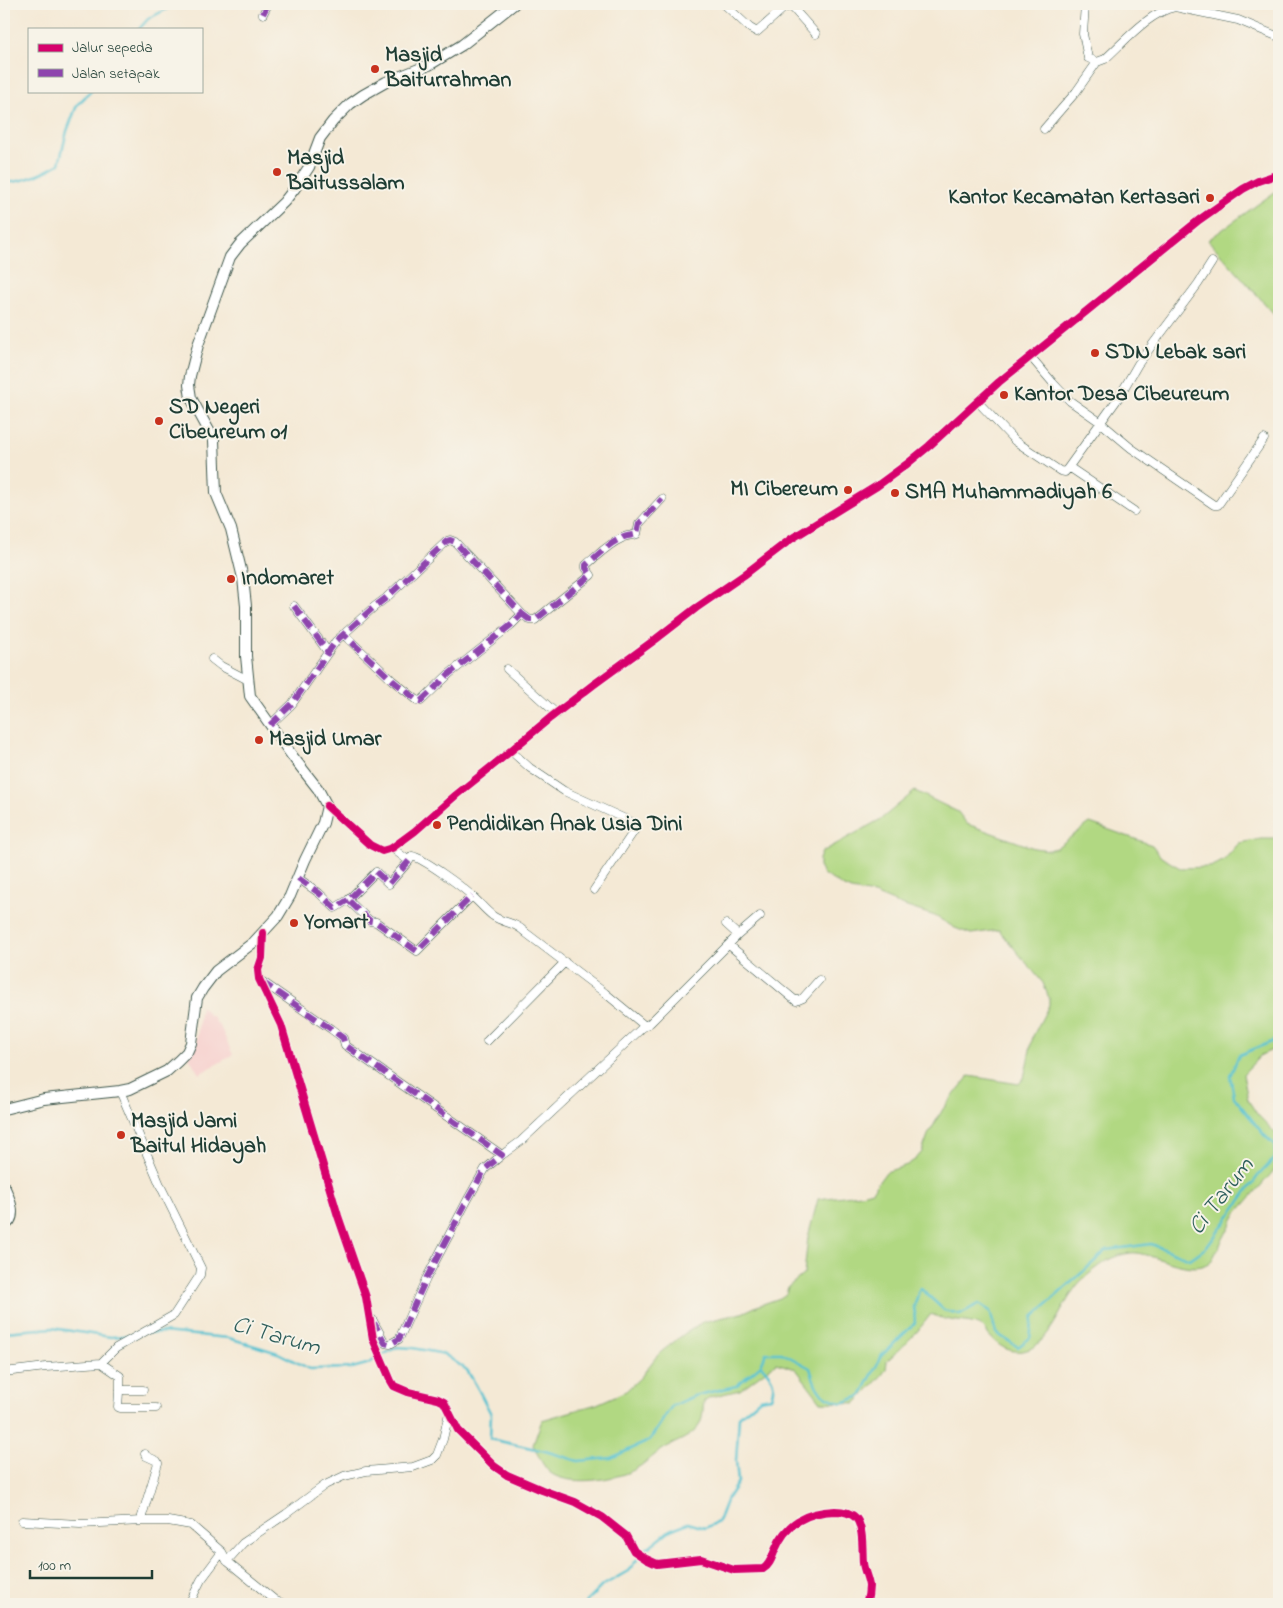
<svg xmlns="http://www.w3.org/2000/svg" width="1283" height="1608" viewBox="0 0 1283 1608" font-family="'Indie Flower',sans-serif">
<style>
.built{fill:#f7d0ce}
.green{fill:#b1d882;stroke:#688a5b}
.lines{fill:none;stroke-linecap:round;stroke-linejoin:round}
.stream{stroke:#57c2d1;stroke-width:2.5}
.street-casing{stroke:#3f574c;stroke-width:9}
.secondary-casing{stroke:#3f574c;stroke-width:12}
.street{stroke:#fff;stroke-width:8}
.secondary{stroke:#fff;stroke-width:10}
.quiet{stroke:#8e44ad;stroke-width:6;stroke-dasharray:12 6;stroke-linecap:butt}
.cycleway-casing{stroke:#f7f3e8;stroke-width:11}
.cycleway{stroke:#d6006c;stroke-width:8}
.poi-dot{fill:#c8321e;stroke:#f7f3e8;stroke-width:2}
.labels{text-anchor:middle;dominant-baseline:central;stroke-width:4;stroke-linejoin:round;paint-order:stroke}
.poi-label{font-size:22px;font-weight:bold;fill:#1f3d34;stroke:#f7f3e8;text-anchor:start}
.water-label{font-size:24px;font-style:italic;fill:#2d5e5b;stroke:#f7f3e8}
</style>
<rect width="100%" height="100%" fill="#f7f3e8"/>
<filter id="ink" filterUnits="userSpaceOnUse"><feTurbulence type="fractalNoise" baseFrequency=".02" numOctaves="2"/><feDisplacementMap in="SourceGraphic" scale="10" xChannelSelector="R" yChannelSelector="G"/><feConvolveMatrix kernelMatrix="1 2 1 2 8 2 1 2 1" color-interpolation-filters="sRGB"/></filter>
<filter id="wash" filterUnits="userSpaceOnUse"><feTurbulence type="fractalNoise" baseFrequency=".0096" numOctaves="4" result="noise"/><feDisplacementMap in="SourceGraphic" scale="20" xChannelSelector="R" yChannelSelector="G"/><feGaussianBlur stdDeviation="1.12" result="paint"/><feColorMatrix in="noise" values="0 0 0 0 0 0 0 0 0 0 0 0 0 0 0 0 0 1.4 0 .05"/><feComposite in="paint" operator="in"/></filter>
<g filter="url(#wash)">
<rect width="100%" height="100%" fill="#f4e9d5"/>
<!-- built -->
<path class="built" d="M201 1006 210 1016H213L217 1024 220 1026 233 1055 199 1074 189 1057 196 1045Z"/>
<!-- green -->
<path class="green" d="M1279 189V312L1275 315 1208 240Z
M915 791 958 812 967 824 1034 848 1049 850 1056 848 1090 823 1152 845 1161 857 1180 868 1210 867 1217 864 1224 860 1239 843 1261 839H1279V1047L1261 1055 1243 1074 1248 1100 1257 1114 1279 1137V1159L1277 1167 1236 1214 1212 1260C1195 1278 1157 1255 1136 1253 1130 1252 1116 1256 1110 1259 1102 1264 1087 1275 1080 1282 1062 1301 1051 1346 1023 1351 1007 1353 996 1344 987 1333 987 1332 984 1328 983 1327 973 1321 956 1322 946 1319 941 1318 936 1316 931 1314L916 1333 887 1361 886 1369 882 1375 856 1403 821 1402 796 1369 776 1363 740 1390 710 1397 704 1401C703 1408 703 1418 700 1424 693 1437 677 1441 665 1448 654 1454 645 1464 634 1470 614 1480 571 1486 552 1474 543 1468 538 1454 533 1445L542 1420 597 1404 626 1391 641 1377 656 1357 661 1352 684 1334 703 1322 742 1313 757 1306 780 1298 786 1294 788 1287 804 1274 808 1237 818 1199 861 1194 872 1191 886 1172 907 1165 916 1159 922 1152 928 1135 943 1109 969 1076 1019 1084 1024 1078 1033 1036 1049 1005V998L1043 983 999 930 971 934 955 928 935 916 898 904 874 894 851 890 844 887 823 874 819 867V859L822 852 881 819Z"/>
<g class="lines">
<!-- stream -->
<path class="stream" d="M139 29 148 19 176 4
M4 183C26 181 40 175 59 164L67 131 77 105 91 91
M4 1332 52 1328 111 1337 134 1335
M147 1333 162 1332 229 1338 278 1353 310 1369 352 1368 367 1364 397 1347 413 1348 444 1354 467 1370 477 1387 491 1414 490 1439 545 1451 578 1461 611 1458 649 1441 672 1406 694 1396 736 1386 761 1365 766 1353H782L810 1368C817 1392 819 1395 842 1403L861 1396 882 1355 915 1323 914 1307 920 1288 944 1310 960 1314 979 1304 990 1311 996 1333 1018 1347 1030 1338 1033 1317 1107 1250 1151 1244 1190 1259 1207 1247 1258 1176 1275 1158 1276 1146 1264 1135 1234 1097 1230 1076 1239 1055 1279 1039
M586 1604V1602L602 1586 628 1571 645 1550 670 1530 688 1523 705 1528 718 1522 726 1501 738 1482 736 1461 739 1417 760 1399 771 1397C777 1382 771 1376 761 1365"/>
</g>
</g>
<g filter="url(#ink)">
<g class="lines">
<!-- street casing -->
<g class="street-casing">
<path id="street" d="M724 4 750 28 757 32 784 8 791 6 816 34
M1085 4 1083 34 1088 58 1097 62 1105 59C1124 42 1149 12 1175 7L1238 20 1279 37
M263 14 268 4
M1044 129 1076 92 1097 62
M1030 356 1053 383 1070 401 1100 422 1131 448 1214 505H1218L1264 439
M977 401 1015 441 1060 471 1065 472 1119 397 1138 364 1198 284 1212 262
M1069 467 1134 511
M294 606 328 652
M522 614 530 620H535L590 576 591 575 586 568V565C597 556 608 544 622 538 626 535 632 536 637 534L639 524 662 499
M212 659 221 666 248 680
M507 669 557 714
M270 725 292 704 336 641 374 607 386 598 447 541 450 540 455 542 522 614 511 625 449 674 421 701 417 700 392 680 343 634
M511 751 530 768 564 791 634 823 635 825 634 831 594 890
M327 806 370 845 382 851 392 848 415 831 456 795 496 763 550 718 593 685 656 639 696 608 744 575 791 539 877 486 907 464 929 446 999 382 1199 220 1243 189 1258 181 1279 174
M392 848 409 861 412 856C423 858 464 888 473 897 480 903 485 910 493 916 505 924 514 921 526 933L605 993 645 1026
M409 861 389 884 376 872 348 900 370 921 376 922 417 951 472 896
M298 878 319 893 335 908 348 900
M726 924 738 935
M263 933 262 958 258 970 259 979 281 1025 338 1216 366 1297 373 1339 391 1381 394 1386 408 1392 438 1399 444 1402 458 1430 494 1466 507 1475 542 1490 575 1502 602 1517 626 1536 634 1551 646 1559 657 1564 701 1559 734 1570 763 1569C770 1565 772 1557 775 1550 786 1523 806 1512 835 1511 842 1511 851 1513 856 1518 864 1528 862 1551 863 1563 864 1571 868 1578 869 1586 869 1592 868 1598 866 1604
M729 945 796 1001 803 998 819 980
M260 980 331 1029 343 1038 345 1045 502 1155 485 1169 468 1199 426 1279 399 1339 390 1344 385 1343 372 1319
M487 1041 565 962
M502 1155 521 1141 642 1028 650 1023 738 935 760 916
M101 1363 120 1376V1390H143
M4 1372 46 1367 101 1363 116 1348 174 1315 200 1275 201 1268 161 1187 120 1091
M120 1390 119 1392 118 1407 120 1408H156
M145 1454 146 1456 157 1461 158 1463 142 1516V1521H168L191 1525 222 1552 227 1561 243 1543 286 1514 325 1485 344 1476 366 1471 413 1467 432 1460 437 1455 443 1439 449 1413
M22 1521 80 1524 142 1521
M227 1561 276 1601 284 1604
M189 1604 201 1580 222 1552"/>
</g>
<!-- secondary casing -->
<g class="secondary-casing">
<path id="secondary" d="M4 1109 44 1099 120 1091 130 1089 167 1071 178 1061 187 1052 191 1043 197 998 203 988 216 971 254 942 278 916 290 896 305 860 323 823 327 806 318 789 293 757 250 696 246 656V606L243 578 231 529 216 493 214 440 191 398 189 385 190 376 198 345 230 257 240 244 284 202 295 188 309 167 320 138 333 121 350 104 363 95 386 82 429 65 462 45 514 4
M4 1186C9 1197 19 1219 4 1225"/>
</g>
<!-- street -->
<use href="#street" class="street"/>
<!-- secondary -->
<use href="#secondary" class="secondary"/>
<!-- quiet -->
<path class="quiet" d="M263 14 268 4
M294 606 328 652
M522 614 530 620H535L590 576 591 575 586 568V565C597 556 608 544 622 538 626 535 632 536 637 534L639 524 662 499
M270 725 292 704 336 641 374 607 386 598 447 541 450 540 455 542 522 614 511 625 449 674 421 701 417 700 392 680 343 634
M409 861 389 884 376 872 348 900 370 921 376 922 417 951 472 896
M298 878 319 893 335 908 348 900
M262 982 331 1029 343 1038 345 1045 502 1155 485 1169 468 1199 426 1279 399 1339 390 1344 385 1343 374 1323"/>
<!-- cycleway casing -->
<g class="cycleway-casing">
<path id="cycleway" d="M327 806 370 845 382 851 392 848 415 831 456 795 496 763 550 718 593 685 656 639 696 608 744 575 791 539 877 486 907 464 929 446 999 382 1199 220 1243 189 1258 181 1279 174
M263 933 262 958 258 970 259 979 281 1025 338 1216 366 1297 373 1339 391 1381 394 1386 408 1392 438 1399 444 1402 458 1430 494 1466 507 1475 542 1490 575 1502 602 1517 626 1536 634 1551 646 1559 657 1564 701 1559 734 1570 763 1569C770 1565 772 1557 775 1550 786 1523 806 1512 835 1511 842 1511 851 1513 856 1518 864 1528 862 1551 863 1563 864 1571 868 1578 869 1586 869 1592 868 1598 866 1604"/>
</g>
<!-- cycleway -->
<use href="#cycleway" class="cycleway"/>
</g>
</g>
<!-- markers -->
<g class="poi-dot">
<circle cx="375" cy="69" r="5"/>
<circle cx="277" cy="172" r="5"/>
<circle cx="1210" cy="198" r="5"/>
<circle cx="1095" cy="353" r="5"/>
<circle cx="1004" cy="395" r="5"/>
<circle cx="159" cy="421" r="5"/>
<circle cx="848" cy="490" r="5"/>
<circle cx="895" cy="493" r="5"/>
<circle cx="231" cy="579" r="5"/>
<circle cx="259" cy="740" r="5"/>
<circle cx="437" cy="825" r="5"/>
<circle cx="294" cy="923" r="5"/>
<circle cx="121" cy="1135" r="5"/>
</g>
<g class="labels">
<!-- poi labels -->
<g class="poi-label">
<text x="385" y="56">Masjid<tspan x="385" dy="25">Baiturrahman</tspan></text>
<text x="287" y="159">Masjid<tspan x="287" dy="25">Baitussalam</tspan></text>
<text x="1200" y="198" text-anchor="end">Kantor Kecamatan Kertasari</text>
<text x="1105" y="353">SDN Lebak sari</text>
<text x="1014" y="395">Kantor Desa Cibeureum</text>
<text x="169" y="408">SD Negeri<tspan x="169" dy="25">Cibeureum 01</tspan></text>
<text x="838" y="490" text-anchor="end">MI Cibereum</text>
<text x="905" y="493">SMA Muhammadiyah 6</text>
<text x="241" y="579">Indomaret</text>
<text x="269" y="740">Masjid Umar</text>
<text x="447" y="825">Pendidikan Anak Usia Dini</text>
<text x="304" y="923">Yomart</text>
<text x="131" y="1122">Masjid Jami<tspan x="131" dy="25">Baitul Hidayah</tspan></text>
</g>
<!-- water labels -->
<g class="water-label">
<text transform="translate(1222 1197) rotate(-52)">Ci Tarum</text>
<text transform="translate(276 1337) rotate(16)">Ci Tarum</text>
</g>
</g>
<!-- margin -->
<rect width="1283" height="1608" fill="none" stroke="#f7f3e8" stroke-width="20"/>
<!-- legend -->
<rect x="28" y="28" width="175" height="65" fill="#f7f3e8" stroke="#a1aaa0"/>
<rect x="38" y="44" width="25" height="8" fill="#d6006c" stroke="#a1aaa0"/>
<text x="72" y="52" font-size="15" fill="#1f3d34">Jalur sepeda</text>
<rect x="38" y="69" width="25" height="8" fill="#8e44ad" stroke="#a1aaa0"/>
<text x="72" y="78" font-size="15" fill="#1f3d34">Jalan setapak</text>
<!-- scale -->
<path d="M30 1570v8h122v-8" fill="none" stroke="#1f3d34" stroke-width="2.5"/>
<text x="38" y="1570" font-size="15" fill="#1f3d34" stroke="#f7f3e8" stroke-width="4" paint-order="stroke">100 m</text>
</svg>
